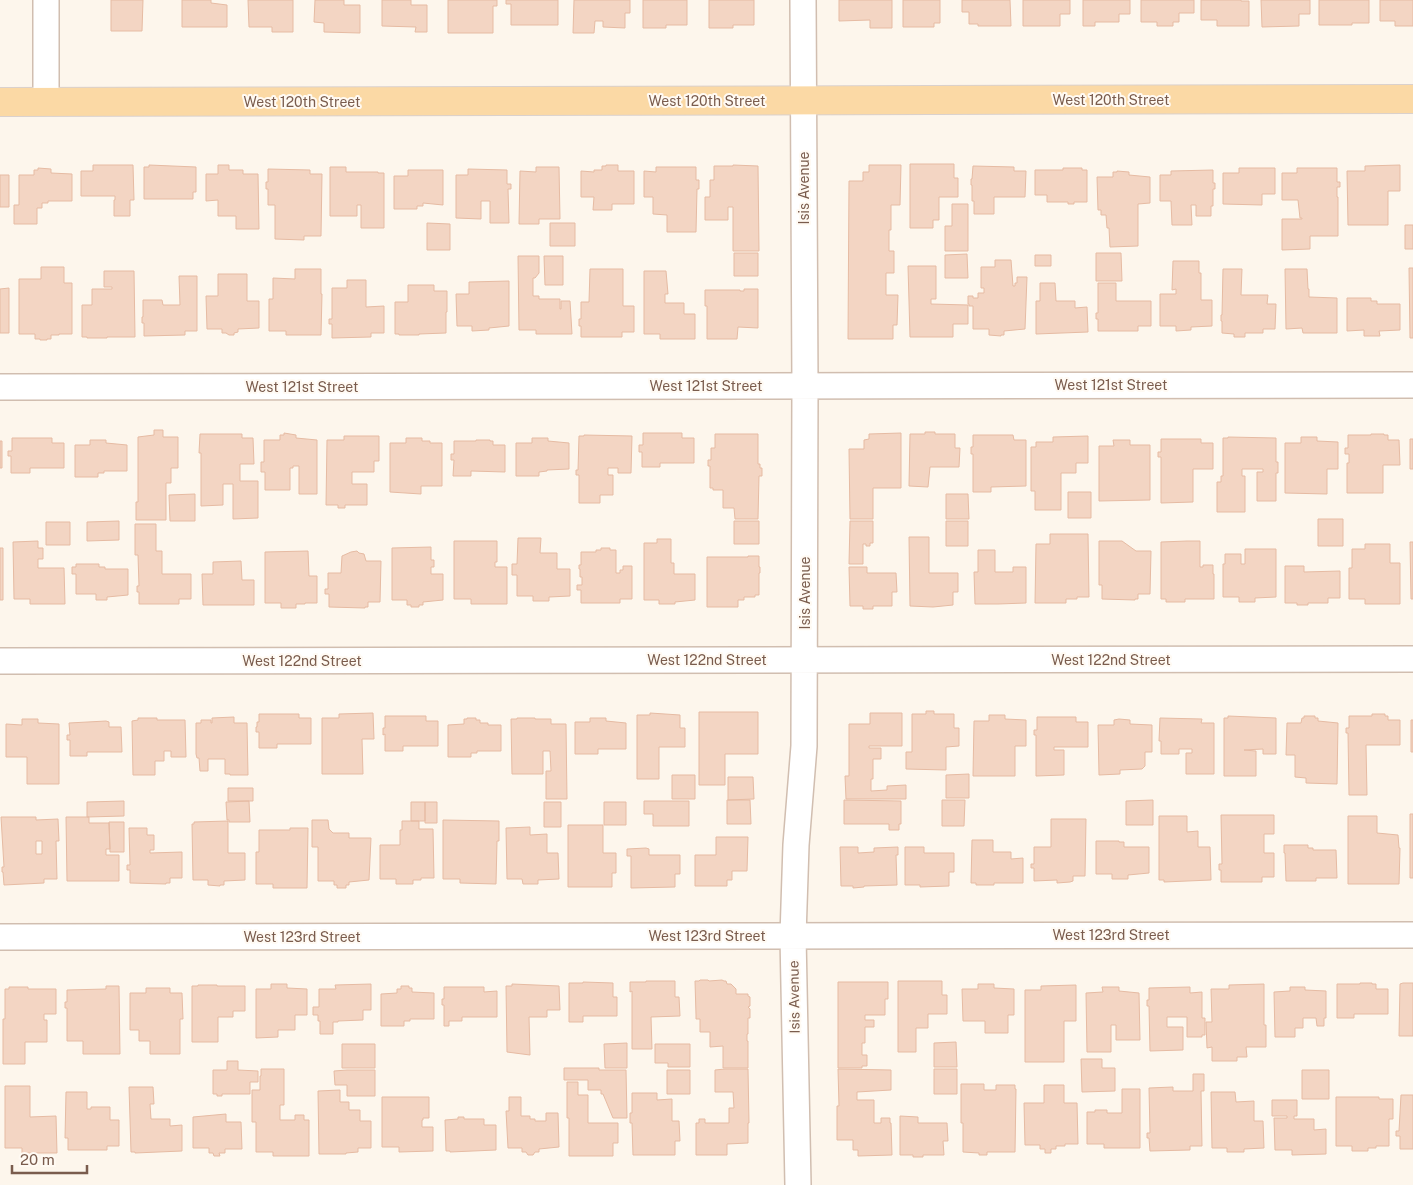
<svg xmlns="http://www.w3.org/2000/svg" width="1413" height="1185" viewBox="0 0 1413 1185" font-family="'Public Sans',sans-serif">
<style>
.building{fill:#f3d5c3;stroke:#e6bba3;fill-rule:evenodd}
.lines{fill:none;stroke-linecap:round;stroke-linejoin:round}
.minor-casing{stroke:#d1beb0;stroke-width:28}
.major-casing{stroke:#dad1cd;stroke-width:30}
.minor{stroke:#fff;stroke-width:25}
.major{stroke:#fbd9a5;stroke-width:28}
.labels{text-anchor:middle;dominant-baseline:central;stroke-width:4;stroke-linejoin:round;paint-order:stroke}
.street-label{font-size:14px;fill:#7a5c4d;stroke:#fffaf3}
</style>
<rect width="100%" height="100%" fill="#fdf6ec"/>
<!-- building -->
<path class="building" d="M111 0H143L142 31H111Z
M182 0H211V3L227 5V27H182Z
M248 0H293V32H272V27H249Z
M315 0H344V5H360V33L324 32V23L314 22Z
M382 0H411V5H427V32H415L416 27 382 26Z
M448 0H497V6H493V33H448Z
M506 0H558V25H511V4H506Z
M574 0H630V13H625V28L603 27V21H595L594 33H573Z
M643 0H687V25H666V28H643Z
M709 0H754V25H733V28H709Z
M839 0H892V28H870V20L839 21Z
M903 0H940V23H934V27H903Z
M962 0H1010L1011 26H978V24H969V12H962Z
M1023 0H1070V14H1060V26H1023Z
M1083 0H1130V14H1119V22H1095V26H1083Z
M1141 0H1194V13H1179V22H1173V26H1157V22H1141Z
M1201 0H1241V1H1249V26H1217V20H1201Z
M1261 0H1310V14H1299V26L1262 27Z
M1319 0H1369V23H1352V25H1319Z
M1380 0H1413V26H1395V21H1380Z
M910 164H954V178H958V197H939V220H933V228H910Z
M93 165H133L134 200H130V216H114V200H115V196H81V171H93Z
M149 165 196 167V192H193V199H144V167H149Z
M218 165H229V170H243V174H258L259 229H236V216H218V200L206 201V174H218Z
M606 165H618V171H634V204H612V210H593L594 197H581V171L594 172V170H602V166H606Z
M733 165 758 166 759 251H733V207H728V220H705V197H710V180H714V166H733Z
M869 165H901L900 205H891V230H889V251H894V273H886V295H898L897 325H893V339H848L849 181H863V172H869Z
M1400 165V191H1388V225H1348L1347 171H1365V166Z
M973 166 1014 167V171H1026L1025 197H994V214H974V201H972V185H971V179H972Z
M330 167H346V172H378V173H384V228H361V205H357V216H330Z
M536 167H559L560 219H539V224H519L520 171 536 172Z
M656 167H696V180H699V189H697L696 232H667V215L653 214V197H644V171L656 172Z
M38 168 51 169V173L72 174V201H48V203H42V208H37V224H14V205H19V175H34V170H38Z
M1063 168H1082V170H1087V202H1074V204H1068V202H1047V195H1035V170H1063Z
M1239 168H1275V194H1262V205L1223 204V173H1239Z
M1297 168H1337V182H1340V187H1337V197H1338V236H1310V249L1282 250V219H1302V218H1300L1298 200H1282V173H1297Z
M268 169 310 170V174H322L321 236H304V240L275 239V205H268V189H266V182H268Z
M468 169 507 170V184H511V189H508L509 223H490V201H481V219L456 218V175H468Z
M408 170H443V205L423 203V206H417V209H394V176H408Z
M1213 170V183H1215V189H1213V206H1211V216H1196V205H1191L1192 225H1172L1171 201H1160V175H1171V171Z
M1117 171 1129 172V175L1150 177V203L1138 204V246L1110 247 1109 228H1107L1106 215H1101V210H1098L1097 177H1113V172H1117Z
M0 175H9V207H0Z
M952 204H968V251H945V226H952Z
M427 223 450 224V250H427Z
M550 223H575V246H550Z
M1405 225H1413V249H1405Z
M734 253H758V276H734Z
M1096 253H1121L1122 281H1096Z
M967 254 968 278H945V255Z
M1035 255H1051V266H1035Z
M518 256H539V273L535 278H533V296H539V299H560V309H561V301H570L572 334H536V330H519Z
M544 256H563V285H545Z
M995 260H1011L1013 286H1015V283H1017V277H1027L1025 329 1004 331V335H1001V336L989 335V329H973V306H969V304H968V296H973V298H978V293H984V288H981V267H995Z
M1173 261H1199V273H1201V300H1212V326L1191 327V330L1176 331V326H1160V294H1176V289L1172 290Z
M908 266H936V299H931V304L968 305V324H953V337H910Z
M41 267H64V283H72V334H59V335H51V339H47V340H40V339H35V334H19V279H41Z
M1409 268H1413V338H1410Z
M295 269H321V294H322L321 335H286V331H269V299H273V278L295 279Z
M590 269H623V306H634V332H622V337H581V326H579V319H581V302H589Z
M1223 269H1242L1241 295H1268L1267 304H1276L1275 329H1263V333H1245V337H1234V334L1222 333V321H1221V315H1222Z
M1285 269H1307L1308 289H1309V297L1337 298V333H1303L1302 328 1286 329Z
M104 271H134L135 337H107V338H87V337H82V305H92V289H112V287H104Z
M644 271H666L668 294H665V303H684V314H695V339H660V334H644Z
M218 274H247V301H259V328L238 329V332L234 333V335H229L226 333H222V329H207L206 296H218Z
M179 276H197V331H185V335L144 336V323H142V317H143V300H162L163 305H180Z
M347 280H366V307L384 306V333H371V337L332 338V324H329V319H332V288H347Z
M509 281V326L489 328V330L472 331V326H457L456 294H469V282Z
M1040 283H1055L1056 301H1075V308L1087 307 1088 332 1036 334V301H1040Z
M1098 283H1116V301H1151V326H1138V331H1098V319H1096V313H1098Z
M408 285H434V291H447V312H446V333L419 334V335H399V334H395V302H408Z
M9 288V333H0V289Z
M744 289H758V328L738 327 737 339H707V306H705V290H740V291H744Z
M1347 298H1371V301H1377V304H1400V330L1379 331 1380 336H1364V330L1347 331Z
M154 430H163V437H178V468H171V483H166V520H136V502H138V437L154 435Z
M925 432H935V434H955V448H960L959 467H930L928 487 909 486 910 434H925Z
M284 433 296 435V438L317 440V494H299V466H293V468H290V490H265V472H261V462H264V440H280V435H284Z
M643 433H682V438H694V463H660V467H642V452H639V445H643Z
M901 433V488H873V519H850L849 449H864V440L869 439V434Z
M200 434H242V438H253L254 464H240V481H258V518L233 519V484H223V505L201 506V453H199Z
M715 434H758V464H760V468H762V476H759L758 519H735L734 508H723V490H713V488H710V466H708V460H711V448H715Z
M1371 434H1384V435H1388V440H1399L1400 465H1383V493H1347V463H1349V454H1345V448H1348V435H1371Z
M584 435 632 436 631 473H618V468H608V475H613V495H600V503H579V475H576V470H578L579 436H584Z
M973 435H1013L1014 440H1026V486L991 487V492H973V454H971V447H973Z
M344 436H379V461H374V472H352V484H367V505H345V508H338V505H326L327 440H344Z
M1088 436V463H1076V473H1061V510H1035V491H1031V447H1036V442H1053V437Z
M1228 437 1276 438V462H1278V473H1276V501H1257V472H1263V469H1242V476H1245V512H1217V482H1221V476H1223V438H1228Z
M1301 437H1317V441L1338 442V469H1327V494L1285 493V443H1301Z
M12 438H52V443H64V468H30V473H11V456H8V451H12Z
M406 438H422V441H430V443H442V486H421V494L390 492V443H406Z
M532 438H548V441L569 443V469L547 470V471L539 472V476H516V443H532Z
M1161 439H1201V443H1213V469H1193V502L1161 503V457H1158V452H1161Z
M1410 439H1413V469H1410Z
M90 440H106V443L127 445V471H104V473H98V477H75V445H90Z
M476 440H490V441H493V445H505V472L471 471V476H453L454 460H451V454H454V441H476Z
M1113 440H1130V445H1150V500L1099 501V446H1114Z
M0 441H2V468H0Z
M1068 492H1091V518H1068Z
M195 494V521H170L169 495Z
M946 494H968L969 519H946Z
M1318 519H1343V546H1318Z
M119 521V540L87 541V522Z
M734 521H759V544H734Z
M850 521H873V543H870V546H866V544H863V564H849Z
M946 521H968V546H946Z
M46 522H70V545H46Z
M135 524H156V551H162V574H191V599H179V604H139V592H137V586H139L138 555H135Z
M1050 534H1088L1089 597H1077V599H1066V603H1035L1036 544H1050Z
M909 537H929V573H958V592H953V605L933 607 910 606Z
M518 538H541L540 553H557V569H570V596L549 597V601H533V596H517V575H512V564H517Z
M657 539H671V563H674V574H695V600L675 602V604H659V600H644V543H657Z
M38 541V548H43V559H38V568H64L65 604H30V599H14L13 542Z
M454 541H497V562H495V567H507V604H471V599H454Z
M1099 541H1122L1136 551H1151L1150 594H1138V599H1135V600L1102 599V585H1099Z
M1187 541H1200V567H1203V565H1213V574H1214V599H1185V602H1166V599H1161V542Z
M1410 542H1413V599H1411Z
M1365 544H1390V563H1400V604H1365V599H1349V568H1352V549H1365Z
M431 547V560H434V567H431V574H443V600L423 602V605H419V607H411V605H407V600H392V548Z
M0 548H3V600H0Z
M601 548H610V550H616V573H620V570H623V566H632V599H620V603H581V590H577V585H582V577H580V569H579V565H581V552H596V550H601Z
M1245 549H1276V597L1255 598V602H1239V597H1223V564H1225V554H1241V564H1245Z
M978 550H995V572H1013V567H1026V603L998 604H975L974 572H978Z
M308 551 309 576H317V603H305V604H296V608H281V603H265V552Z
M357 551 359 553 364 554 366 561H381L380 602H368V607H365V608L329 607V594H325V589H328V573H341L342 556 351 552Z
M748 556H759V567H760V573H759V595H755V597H744V600H738V607H707V557H748Z
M241 561 242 580H254V605H203L202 574H213V562Z
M76 564H99V567H105V569H128V595L107 597V600H96V594H76V574H72V567H76Z
M1285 566H1304V572L1340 571V598H1328V603H1308V605H1297V603H1285Z
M849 567H867V573H896L897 592H892V606H873V609H863V606H850Z
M926 711H934V714H954V728H959V746L946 747V770L906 769V752H912V714H926Z
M699 712H758V754H725V785H699Z
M373 713 374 739H362L363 774H322V718H339V714Z
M650 713 680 715V728H685V747H659V779H637V715H650Z
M870 713H902V746H869V748H881V759H873V779H871V791L887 790V786L906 785V799H846L845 776H849V724H870Z
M259 714H299V718H311V744H277V748H259V732H256V727H257V722H259Z
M1372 714H1385V716H1388V720H1400V745H1366L1367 795H1349L1348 733H1346V728H1349V716H1372Z
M989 715H1005V719L1026 720V746H1015V776H973L974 721H989Z
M385 716H426V721H438V746H403V751H385V734L383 735V728H385Z
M1228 716 1276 718V754H1263V749L1244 750 1256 751V776H1224V718H1228Z
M1304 716H1315V718H1318V721L1338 723 1337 784 1306 783V778L1295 777V755H1286L1287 723H1301L1302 718H1304Z
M234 717V723H247L248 775H230V774H225V759H208V771H200L199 758H197L196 754V723H201V720H211V723H212V718Z
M1037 717H1076V722H1088V747H1054V750H1064V775L1036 776V735H1034V730H1037Z
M138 718H157V720H185L186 757H171V751H164V761H155V775H133L132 721 138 720Z
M467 718H476V720H480V723H488V725H501V751H477V753H471V757H448V725L464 724V719H467Z
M517 718H535V719H551V724H566L567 799H546V771H551L550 751H543V774H512L511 719H517Z
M590 718H606V721L626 723V749H598V754H575V722H590Z
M1160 718 1202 719 1201 723H1214V774H1186V753H1192V749H1179V754H1161V741H1159Z
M22 719H38V723L59 724V784H27V757H6V724L22 725Z
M1119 719 1130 720V724L1152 725V752H1145V766L1142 769 1120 770V774L1099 775 1098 725H1114V720Z
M1411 720H1413V752H1411Z
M106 721 109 722V727H121L122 752H87V756H70V740H67V735H70L69 723Z
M969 774V798H946V775Z
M672 775H695V799H672Z
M728 777H753L754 799 728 800Z
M228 788H253V801H228Z
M727 800H750L751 824H727Z
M844 800 901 801V824H899V830H889V824H844Z
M942 800H965L964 826H942Z
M1153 800V825H1126V801Z
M124 801V816L87 817V802Z
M249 801 250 822H229V820H227L226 802Z
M644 801H689V826H653V814H644Z
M411 802H425V821H411Z
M425 802H437V823H425Z
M544 802H561V827H544Z
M604 802H626V825H604Z
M1410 814H1413V878H1410Z
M1221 815H1274V834H1264V853H1274V877H1262V882H1221V870H1219V864H1222Z
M1159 816H1187V832L1198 831V847H1210L1211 880 1164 882V880H1159Z
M1348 816H1377V833L1398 835 1399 848H1400L1399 884H1348Z
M1 817H36V820L58 819 59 841H56L57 879H44V883L4 885 3 872H2V867H4ZM36 841H42V854H36Z
M66 817H89V823H109L110 849H106V855H119V881H67Z
M1051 819H1086L1085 876H1073V881L1070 882 1057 883V880L1034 881V868H1031V864H1034V847H1051Z
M312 820H328L329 829 333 833H349V838H371L369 880 349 882V885H346V888H337V885H334V881H318V847H312Z
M443 820 499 821V841H497L496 884 460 883V879H443Z
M228 821V853H245V880L224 881V885H220V886L208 885V880H193L192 824H194V822Z
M402 821H419V829H433L434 878H421V880H413V884H396V879H380V845H400V830H402Z
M109 822H124V852H110Z
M568 825H603V853H616V873H612V887H568Z
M530 827V835L547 834V853H558L559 879 538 880V884H523L522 879H507L506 828Z
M129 828H147V835H154V850H150V853L182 852V878H170V883H166V884L130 883V870H127V865H130Z
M290 828H308L307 888H273V884H256V852H259V830H290Z
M716 837H748L747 871H732V880H727V886H695V855H716Z
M972 840H993V852H1011V859L1023 858V883H994V885H976V883H971Z
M1096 841H1119V842H1124V847H1149V873L1128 875V879H1112V874H1096Z
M1284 845H1308V848H1313V850H1336L1337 878H1316V881H1286L1285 853H1284Z
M840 847H858V853L874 852V848L898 847V855H896L897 885 864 886V887L853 888V886H841Z
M905 847H924V853H954V872H949V886L920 887V885H905Z
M646 848 649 849V855H680V874H675V887L631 888V856H627V849Z
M700 980H708L709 981 722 980 724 981H726L727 984H731L736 989V994H748V996L750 997V1006L748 1007 750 1009V1018H748V1034H747V1041H748V1068H723V1046L710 1047V1032H700V1019H696V1015L695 981H699Z
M646 981H675V997H679L680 1016 651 1017 652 1049H632V991L630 992V982H646Z
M898 981H942V995H947V1014H928V1028H916V1052H898Z
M583 982 613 983V997H617V1016H583V1022H569V983H583Z
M838 982H888V999H885V1015H865V1020H874V1027H865V1043H862V1055H867V1066H862V1068H838Z
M1360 983H1372V984H1376V989H1388V1014H1354V1018H1337V984H1360Z
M1403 983H1413V1036H1399L1400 984Z
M271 984H287V988L307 989V1015H295V1030H278V1037L256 1038V989H271Z
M371 984V1010H363V1020L338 1021V1022H333V1034H320V1021H318V1015H313V1007H319V989H336L335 985Z
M512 984 559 986 560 1010H547V1017H529L530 1055 507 1052 506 986H512Z
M978 984H994V988L1014 989V1015H1008V1033H985V1021H963L962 989H978Z
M1264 984V1025H1266V1047H1246L1247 1057H1237V1061H1212V1047L1207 1048 1206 1022H1212L1211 989H1229V985Z
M198 985H217V986H245V1011H233V1017H218V1042H192V986H198Z
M1076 985V1021H1064V1062H1025V990H1041V986Z
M106 986H119L120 1054H83V1041H67V1008H65V1002H67V990L106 989Z
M401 986H409V988H412V992L434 993V1019H410V1021H404V1026H381V994L397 993V989H401Z
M9 987H28V989H56V1014H44V1020H47V1042H25V1064H3V1019H5V989H9Z
M444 987H484V992L497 991V1017H462V1021H449V1026H444V1005H442V999H444Z
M1102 987H1119V991L1139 993 1140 1040H1116V1025H1111V1052H1087L1086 993 1103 992Z
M1190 987V993L1202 992V1018H1205V1035H1202V1037H1187V1017H1167V1027H1183V1050L1150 1051 1149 1006H1147V1000H1149V988Z
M1290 987H1305V990L1326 991V1018H1324V1026H1317L1316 1018H1303V1028H1295V1037H1275L1274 992 1290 991Z
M146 988H170V993H182L183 1019H180V1054H150V1041H139V1030H130V993H146Z
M956 1042 957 1067H934V1043Z
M627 1043V1068H605L604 1044Z
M342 1044H375V1068H342Z
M655 1044H690V1067H668V1063H655Z
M1081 1059H1102V1068H1115V1091L1082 1092Z
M227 1061H238V1070L258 1071V1082H250V1094H222V1096H217V1094H213V1070H227Z
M564 1068H599V1070H626L627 1118H613L603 1094H601V1090H588V1080H564Z
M261 1069H284V1105H280V1120H295V1115H304V1120H309V1156H273V1152H256V1122H252V1090H260V1076H261Z
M725 1069H748L749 1123H748V1143L727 1144V1155H696V1123H699V1119H705V1123H729V1108H734L733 1092H715V1070Z
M838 1069 891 1070V1090L857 1092V1100H874V1123H881V1118H890V1123H891L892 1155 858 1156V1150H853V1140H837V1106H839Z
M934 1069H957V1094H934Z
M347 1070H375V1096H347V1085H335L334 1071Z
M667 1070H690V1094H667Z
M1302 1070H1329V1099H1302Z
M1193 1074H1204V1091H1201L1202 1146H1190V1150L1150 1151 1149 1138H1147V1133H1150L1149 1088 1173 1087V1091H1193Z
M567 1082H578V1095H588V1123H618V1143H613V1156H569V1118H567Z
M961 1084H984V1090H996V1085H1015V1089H1016L1015 1152H987V1155H979V1153L963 1152V1123H961Z
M1044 1085H1064V1103H1077L1078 1144H1065V1146H1056V1149H1051V1153H1045V1149H1040V1145H1025L1024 1103H1044Z
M5 1086H30V1117L56 1116 57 1153H22V1148H5Z
M129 1087H153L154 1104H150L151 1119H170V1126L182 1125V1151L135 1153V1152H131Z
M1122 1089H1140V1148H1104V1144H1087V1112H1095V1110H1107V1113H1122Z
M340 1090V1102H349V1110H360V1121H371V1148H358V1152L346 1153V1154H319L318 1091Z
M66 1092H87V1109H91V1107H110V1120H119V1146H107V1150H68V1138H65Z
M1211 1092H1235L1236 1102 1254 1101V1121H1263L1264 1148 1244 1149V1152H1227V1148H1212Z
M632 1093H657V1100L672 1099V1121H679L680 1141H675V1155H633L632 1123H630V1113H632Z
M1401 1095H1413V1149H1400V1136H1396V1131H1399Z
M382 1097H429V1118H423V1120H422V1127H433V1151L399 1152V1147H382Z
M509 1097H521V1116H530V1119H535V1121H546V1113H558L559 1147 539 1149V1152H535L533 1155H528L526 1152H522V1148H508L506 1111H509Z
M1336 1097H1379V1099H1393V1119H1389V1146H1376V1148H1368V1151H1352V1146H1336Z
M1272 1100H1297V1116H1294V1119H1314V1130L1326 1129V1154L1292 1155V1150H1275L1274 1118H1287V1116H1272Z
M226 1114V1122H241L242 1149H225V1153H219L220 1156H214L213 1153H209V1148H193V1117Z
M900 1116 918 1117V1123H947L948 1141H943L944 1155H923V1157H913V1155H900Z
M458 1117H464V1119H484V1125H496V1150L450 1152V1151H446L445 1120 458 1119Z"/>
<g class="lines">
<!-- minor casing -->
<g class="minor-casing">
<path id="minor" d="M46 0V102
M0 387 1413 385
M0 661 1413 659
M0 937 1413 935
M798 1185 793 936 796 845 804 746 805 385 803 0"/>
</g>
<!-- major casing -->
<g class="major-casing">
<path id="major" d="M0 102 1413 99"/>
</g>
<!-- minor -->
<use href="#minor" class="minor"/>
<!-- major -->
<use href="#major" class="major"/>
</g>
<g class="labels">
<!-- street labels -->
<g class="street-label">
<text x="1111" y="100">West 120th Street</text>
<text x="707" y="101">West 120th Street</text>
<text x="302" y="102">West 120th Street</text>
<text transform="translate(804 188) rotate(-90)">Isis Avenue</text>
<text x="1111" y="385">West 121st Street</text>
<text x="706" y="386">West 121st Street</text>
<text x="302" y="387">West 121st Street</text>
<text transform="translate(805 593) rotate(-90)">Isis Avenue</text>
<text x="707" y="660">West 122nd Street</text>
<text x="1111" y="660">West 122nd Street</text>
<text x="302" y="661">West 122nd Street</text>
<text x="1111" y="935">West 123rd Street</text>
<text x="707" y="936">West 123rd Street</text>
<text x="302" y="937">West 123rd Street</text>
<text transform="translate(794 997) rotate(-91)">Isis Avenue</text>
</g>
</g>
<!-- scale -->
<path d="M12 1165v8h75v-8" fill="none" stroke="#7a5c4d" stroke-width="2.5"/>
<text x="20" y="1165" font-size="15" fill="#7a5c4d" stroke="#fffaf3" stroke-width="4" paint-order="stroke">20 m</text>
</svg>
